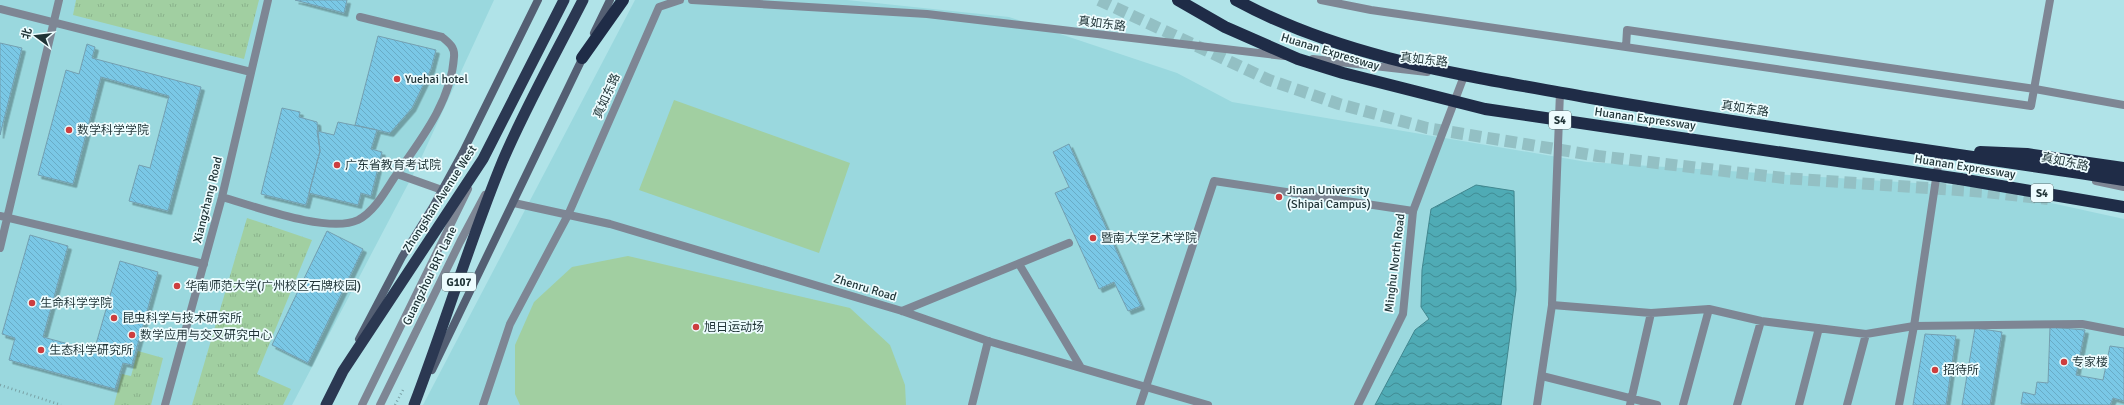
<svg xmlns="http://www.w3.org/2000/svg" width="2124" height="405" viewBox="0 0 2124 405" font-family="Signika,'Noto Sans SC',sans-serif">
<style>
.built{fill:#9ad8de}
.grass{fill:url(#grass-tufts)}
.pitch{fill:#a1cfa1}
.water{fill:url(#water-waves);stroke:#41878f}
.building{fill:url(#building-back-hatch);stroke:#749fb0;filter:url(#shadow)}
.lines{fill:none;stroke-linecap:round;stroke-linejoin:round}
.motorway-tunnel{stroke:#93c0c4;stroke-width:12;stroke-dasharray:12 6;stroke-linecap:butt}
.path{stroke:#79a0a4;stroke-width:2.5;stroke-dasharray:1 3;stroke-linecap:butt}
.service{stroke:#7e8694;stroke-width:8}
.minor{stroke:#7e8694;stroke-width:8}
.secondary{stroke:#545f73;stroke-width:8}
.trunk{stroke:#2b3852;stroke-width:11}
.motorway{stroke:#1f2c47;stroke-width:12}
.motorway-bridge{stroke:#1f2c47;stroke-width:12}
.poi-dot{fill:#cd3e3f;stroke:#edfcfe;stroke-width:1.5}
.labels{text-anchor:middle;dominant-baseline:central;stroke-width:3.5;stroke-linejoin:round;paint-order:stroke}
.shield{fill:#edfcfe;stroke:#5d6f72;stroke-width:1}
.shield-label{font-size:11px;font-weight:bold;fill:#1f3336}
.street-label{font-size:12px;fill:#1f3336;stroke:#edfcfe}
.poi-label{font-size:12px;fill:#1f3336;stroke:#edfcfe;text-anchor:start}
</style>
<defs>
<pattern id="grass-tufts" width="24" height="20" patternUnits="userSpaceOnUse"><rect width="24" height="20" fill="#a1cfa1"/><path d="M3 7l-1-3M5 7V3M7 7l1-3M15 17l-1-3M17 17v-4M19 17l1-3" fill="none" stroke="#8ab28b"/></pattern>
<pattern id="water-waves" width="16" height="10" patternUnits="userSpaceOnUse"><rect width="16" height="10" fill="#4fabb5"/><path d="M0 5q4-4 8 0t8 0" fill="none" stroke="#418c94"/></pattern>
<pattern id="building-back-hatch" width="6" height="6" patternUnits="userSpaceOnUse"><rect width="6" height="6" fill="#7ac8e6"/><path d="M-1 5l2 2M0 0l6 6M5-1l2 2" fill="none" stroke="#69acc6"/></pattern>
<filter id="shadow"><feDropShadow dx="3.5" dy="3.5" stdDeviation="0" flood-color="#0004"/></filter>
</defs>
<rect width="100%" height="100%" fill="#b0e3e8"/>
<!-- built -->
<path class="built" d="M0 0H494L417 167 292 405H0Z
M635 0H847L1009 17 1177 73 1232 102 1587 162 1979 187 2124 219V405H423Z"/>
<!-- grass -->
<path class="grass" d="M76 0H259L244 59 73 15Z
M247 218 312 240 257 374 291 389 283 405H192Z
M138 351 163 358 151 405H114L122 374 131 376Z"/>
<!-- pitch -->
<path class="pitch" d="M674 100 850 163 819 253 639 190Z
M628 256 850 308 890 345 905 385 906 405H520L515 394V345L534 302 572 267Z"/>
<!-- water -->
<path class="water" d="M1476 185 1514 191 1516 290 1501 405H1375L1415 330 1429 319 1421 307 1422 270 1431 209Z"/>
<!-- building -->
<path class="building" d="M295 0H347L344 13Z
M378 36 436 50 431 69 412 108 390 133 355 125Z
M0 43 22 48 0 135Z
M87 44 95 47 92 58 201 87 168 211 129 201 139 165 150 168 169 96 101 77 73 184 38 175 66 70 79 74Z
M282 108 300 112 299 117 317 122 320 151 306 205 261 194Z
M338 122 377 130 371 149 382 152 371 196 361 193 358 205 309 193 320 151 317 131 334 135Z
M1069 144 1141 306 1128 311 1114 282 1099 289 1055 193 1069 187 1053 152Z
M327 231 363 249 308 363 272 345Z
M30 235 68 246 43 337 94 351 120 261 158 272 132 365 123 363 115 389 9 360 15 338 2 334Z
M2050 327 2085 330 2076 375 2103 380 2110 346 2124 348V401L2113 398 2110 405 2021 404 2023 392 2035 395 2037 382 2048 383Z
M1975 328 2002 332 1990 405H1962Z
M1925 334 1956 336 1946 405H1913Z"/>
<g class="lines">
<!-- motorway-tunnel -->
<path class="motorway-tunnel" d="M1099 0 1269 80 1339 104 1427 128 1598 156 1784 178 1986 192 2048 199"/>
<!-- path -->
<path class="path" d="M0 385 61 405
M395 405 404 388"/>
<!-- service -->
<path class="service" d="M1321 0 1371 10 2031 106 2050 0
M0 9 251 72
M1626 47 1627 30 2035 89
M397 174 442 190
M222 197C254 206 328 234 358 220 374 212 385 192 394 178 419 142 451 103 454 57 455 47 449 43 442 37L360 17
M0 216 204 264
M0 248 59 0
M1552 305 1651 313 1709 309 1761 321 1866 334 1914 326 2082 324 2124 332
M1542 376 1657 405
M165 405 222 197 268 0
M362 405 468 189
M380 405 460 242 485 195
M483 405 510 324 568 215
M972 405 988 341
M1140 405 1214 181 1413 211
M1630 405 1651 313
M1683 405 1709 309
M1737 405 1761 321
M1799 405 1819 328
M1847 405 1866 334"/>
<!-- minor -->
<path class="minor" d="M692 0 927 14 1284 56
M1313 59 1427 72
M2035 89 2124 105
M2096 181 2124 187
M514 203 610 224 902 311 988 341 1208 405
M568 215 659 7 680 0
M1019 264 1080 366
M902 311 1069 243
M1358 405 1403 314 1413 211 1464 76
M1537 405 1552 305 1560 92
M1899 405 1914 326 1940 152"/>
<!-- secondary -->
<path class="secondary" d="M594 33 610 0
M359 339 402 257 434 205 463 152 538 0
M432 370 584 55"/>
<!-- trunk -->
<path class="trunk" d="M326 405 343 371 483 159 564 0
M414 405C445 324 470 240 503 160 526 106 556 53 583 0"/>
<!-- motorway -->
<path class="motorway" d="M582 58 623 0
M1960 179 2124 207"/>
<!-- motorway-bridge -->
<path class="motorway-bridge" d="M1178 0 1225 27 1298 59 1343 73 1485 109 1960 179
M1236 0C1346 60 1470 76 1591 98 1768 129 1947 152 2124 180
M1980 152 2027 154 2124 168"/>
</g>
<!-- markers -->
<g class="poi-dot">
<circle cx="397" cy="79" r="4"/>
<circle cx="69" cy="130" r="4"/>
<circle cx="337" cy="165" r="4"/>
<circle cx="1279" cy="197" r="4"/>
<circle cx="1093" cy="238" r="4"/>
<circle cx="177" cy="286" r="4"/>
<circle cx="32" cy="303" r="4"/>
<circle cx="114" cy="318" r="4"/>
<circle cx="696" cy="327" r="4"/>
<circle cx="132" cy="335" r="4"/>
<circle cx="41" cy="350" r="4"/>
<circle cx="2064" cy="362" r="4"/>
<circle cx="1935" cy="370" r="4"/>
</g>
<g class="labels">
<!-- shield labels -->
<g class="shield">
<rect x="1549" y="111" width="22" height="18" rx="3"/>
<rect x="2031" y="184" width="22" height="18" rx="3"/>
<rect x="442" y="273" width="34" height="18" rx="3"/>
</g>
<g class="shield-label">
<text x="1560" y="120">S4</text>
<text x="2042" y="193">S4</text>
<text x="459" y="282">G107</text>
</g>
<!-- street labels -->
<g class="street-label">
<text transform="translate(1102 24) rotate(7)">真如东路</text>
<text transform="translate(1330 52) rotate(17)">Huanan Expressway</text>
<text transform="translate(1424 60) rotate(6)">真如东路</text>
<text transform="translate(607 96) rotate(-66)">真如东路</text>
<text transform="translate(1745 109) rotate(9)">真如东路</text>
<text transform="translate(1645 119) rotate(8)">Huanan Expressway</text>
<text transform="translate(2065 162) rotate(12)">真如东路</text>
<text transform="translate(1965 167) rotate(9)">Huanan Expressway</text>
<text transform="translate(440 199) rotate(-57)">Zhongshan Avenue West</text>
<text transform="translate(208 200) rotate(-76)">Xiangzhang Road</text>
<text transform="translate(1395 263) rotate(-83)">Minghu North Road</text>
<text transform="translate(430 276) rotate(-64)">Guangzhou BRT Lane</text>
<text transform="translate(865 288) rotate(17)">Zhenru Road</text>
</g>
<!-- poi labels -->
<g class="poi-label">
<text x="405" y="79">Yuehai hotel</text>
<text x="77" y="130">数学科学学院</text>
<text x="345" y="165">广东省教育考试院</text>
<text x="1287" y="190">Jinan University<tspan x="1287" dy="14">(Shipai Campus)</tspan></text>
<text x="1101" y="238">暨南大学艺术学院</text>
<text x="185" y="286">华南师范大学(广州校区石牌校园)</text>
<text x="40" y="303">生命科学学院</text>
<text x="122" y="318">昆虫科学与技术研究所</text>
<text x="704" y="327">旭日运动场</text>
<text x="140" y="335">数学应用与交叉研究中心</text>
<text x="49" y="350">生态科学研究所</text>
<text x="2072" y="362">专家楼</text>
<text x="1943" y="370">招待所</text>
</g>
</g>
<!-- north arrow -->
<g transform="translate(36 36) rotate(285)" stroke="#edfcfe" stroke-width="3" paint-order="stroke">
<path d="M0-3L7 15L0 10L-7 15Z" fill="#1f3336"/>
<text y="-6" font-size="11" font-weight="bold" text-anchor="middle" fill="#1f3336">北</text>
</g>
</svg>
